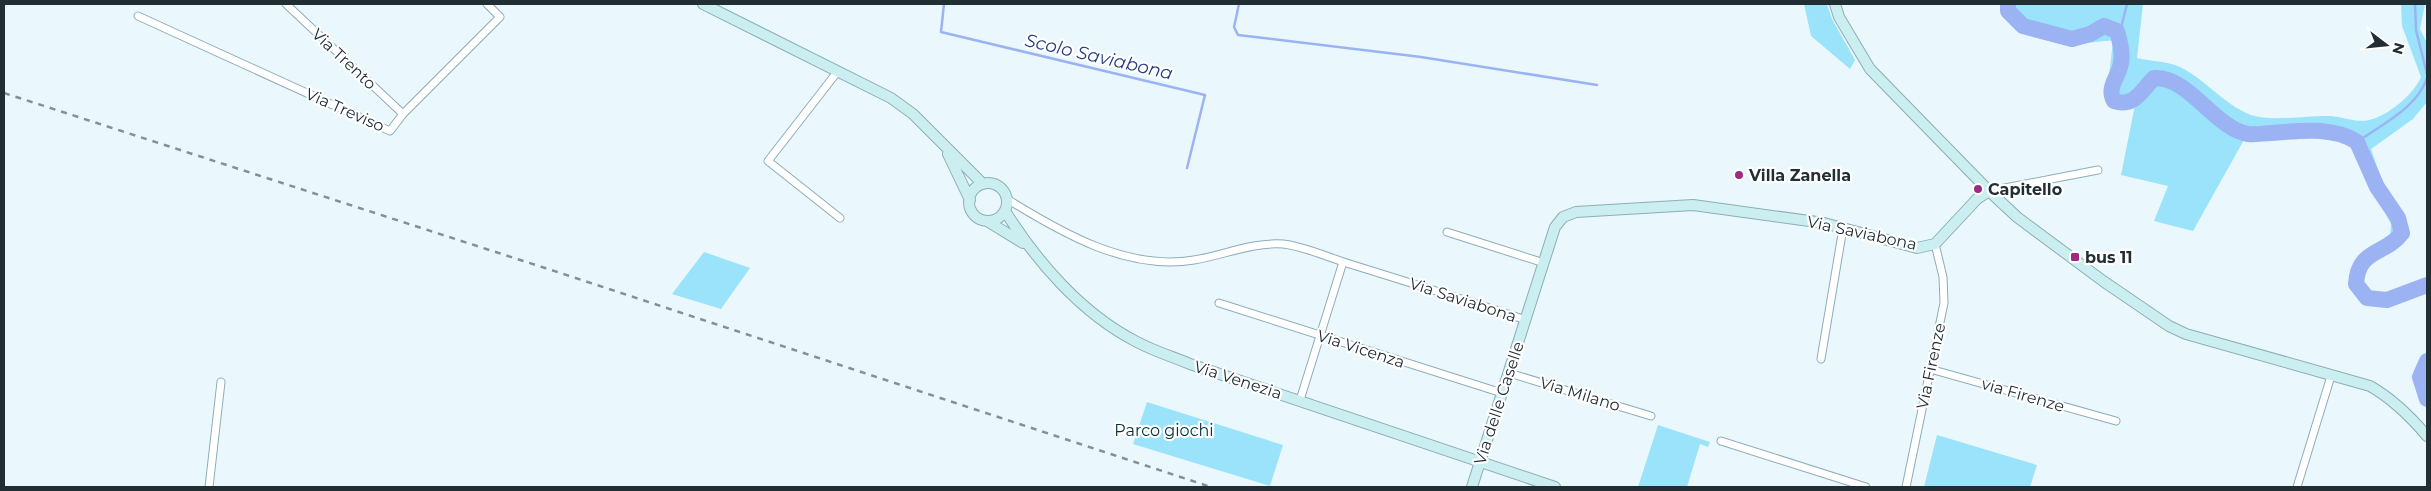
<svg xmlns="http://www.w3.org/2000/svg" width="2431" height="491" viewBox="0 0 2431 491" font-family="Montserrat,sans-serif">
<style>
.green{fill:#9ae3fb}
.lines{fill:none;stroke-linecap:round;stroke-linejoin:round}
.stream{stroke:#9bb3f2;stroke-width:2.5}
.river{stroke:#9bb3f2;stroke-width:16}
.street-casing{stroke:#8cadb9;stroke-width:9}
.secondary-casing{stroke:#8cadb9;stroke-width:12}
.street{stroke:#fff;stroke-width:7}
.secondary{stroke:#cbeff0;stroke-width:10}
.rail{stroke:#839095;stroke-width:2.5;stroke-dasharray:6 6;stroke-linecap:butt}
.poi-dot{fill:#a02a83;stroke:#fff;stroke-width:2}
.labels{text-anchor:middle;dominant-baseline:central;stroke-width:4.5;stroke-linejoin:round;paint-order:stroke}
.street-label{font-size:16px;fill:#212e33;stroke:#fff}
.poi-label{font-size:16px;font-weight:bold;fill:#212e33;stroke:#fff;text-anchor:start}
.park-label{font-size:16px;fill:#032f3b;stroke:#fff}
.water-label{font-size:18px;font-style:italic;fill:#283c85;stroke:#fff}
</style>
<rect width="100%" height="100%" fill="#eaf8fd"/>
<!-- green -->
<path class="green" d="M1804 4H1827L1832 19 1855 60 1850 69 1811 36Z
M2004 4H2143L2137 58C2149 61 2163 61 2175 65 2202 75 2222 104 2251 115 2271 122 2309 115 2331 116 2344 117 2356 123 2369 120 2388 116 2414 94 2421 77L2402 26 2401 4H2425L2420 29 2427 43V102L2413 119 2371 149 2383 184 2407 223 2408 233 2400 246 2361 270V287L2372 294 2373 303 2361 297 2349 282 2359 259 2390 237 2391 224 2366 174 2358 147 2353 143 2324 135 2264 134 2245 138 2193 231 2154 221 2168 186 2121 175 2135 105 2106 102 2113 41C2099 40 2085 45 2071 45 2051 44 2002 28 2004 4Z
M704 252 750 268 721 309 672 294Z
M1147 402 1283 445 1270 486 1133 444Z
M1658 425 1710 442 1708 447 1700 444 1687 487H1638Z
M1937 435 2037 465 2030 487H1924Z"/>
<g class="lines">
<!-- stream -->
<path class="stream" d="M944 4 941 32 1205 95 1187 168
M1239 4 1234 27 1238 35 1421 57 1597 85
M2415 4 2416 30 2427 74
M2117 31 2122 24 2127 4
M2357 142C2381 125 2418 107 2427 78"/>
<!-- river -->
<path class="river" d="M2008 4V11L2023 26 2072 39 2090 34 2104 26 2117 31C2120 41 2123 53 2121 63 2119 77 2106 87 2114 101 2134 108 2141 91 2154 78 2189 76 2214 128 2248 134 2255 135 2264 133 2271 133 2299 131 2333 126 2357 142L2377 187 2398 218 2402 233C2386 255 2358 248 2356 284L2367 298 2387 300 2427 285
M2427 361 2420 377 2427 399"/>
<!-- street casing -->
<g class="street-casing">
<path id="street" d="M286 4 403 114
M138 16 390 131 403 114 500 17 487 4
M838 71 768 161 840 218
M1989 191 2098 170
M1007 199C1062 233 1127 271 1194 260 1224 255 1253 242 1283 244 1304 246 1332 259 1353 265 1411 283 1469 301 1526 320
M1447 232 1544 263
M1219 303 1502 393
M1821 359 1843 228
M1930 369 2116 421
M1509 373 1651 416
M1300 400 1343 262
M1721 441 1866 487
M209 487 221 382
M1906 487 1944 303 1943 277 1935 244
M2297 487 2331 376"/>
</g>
<!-- secondary casing -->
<g class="secondary-casing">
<path id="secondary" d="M703 4 891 98 913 114 983 184
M1835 4 1839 17 1870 69 1989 191 2017 217 2103 281 2169 326 2186 334 2370 386C2393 399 2410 416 2427 436
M948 154 970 200
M969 202a19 19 0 1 1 38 0a19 19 0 1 1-38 0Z
M1005 211C1037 262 1082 314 1137 342 1154 351 1173 357 1190 364L1555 487
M987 221 1023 243
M1472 487 1555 227 1563 217 1576 212 1693 205 1824 223 1917 248 1935 244 1977 199 1989 191"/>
</g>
<!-- street -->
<use href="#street" class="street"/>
<!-- secondary -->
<use href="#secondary" class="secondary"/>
<!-- rail -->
<path class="rail" d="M4 93 545 268 1211 487"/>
</g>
<!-- markers -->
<g class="poi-dot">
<circle cx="1739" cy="175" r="5"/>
<circle cx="1978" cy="189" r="5"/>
<rect x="2070" y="252" width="10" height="10" rx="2.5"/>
</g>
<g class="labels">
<!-- street labels -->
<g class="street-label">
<text transform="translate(344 59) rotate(43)">Via Trento</text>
<text transform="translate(345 110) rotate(24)">Via Treviso</text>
<text transform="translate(1862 233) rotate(12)">Via Saviabona</text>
<text transform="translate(1463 300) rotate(18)">Via Saviabona</text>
<text transform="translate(1361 349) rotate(18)">Via Vicenza</text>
<text transform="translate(1931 366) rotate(-78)">Via Firenze</text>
<text transform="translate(1238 380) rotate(18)">Via Venezia</text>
<text transform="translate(1580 394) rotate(17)">Via Milano</text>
<text transform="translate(2023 395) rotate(16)">via Firenze</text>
<text transform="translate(1499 403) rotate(-72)">Via delle Caselle</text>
</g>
<!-- poi labels -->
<g class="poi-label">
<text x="1749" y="175">Villa Zanella</text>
<text x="1988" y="189">Capitello</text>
<text x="2085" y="257">bus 11</text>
</g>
<!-- park labels -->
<g class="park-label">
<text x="1164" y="430">Parco giochi</text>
</g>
<!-- water labels -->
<g class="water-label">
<text transform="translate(1099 57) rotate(13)">Scolo Saviabona</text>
</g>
</g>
<!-- border -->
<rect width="2431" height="491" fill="none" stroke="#212e33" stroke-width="10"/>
<!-- north arrow -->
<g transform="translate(2386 45) rotate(106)" stroke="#ffffff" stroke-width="4" paint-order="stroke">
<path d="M0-4L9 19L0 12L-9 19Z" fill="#212e33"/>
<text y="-8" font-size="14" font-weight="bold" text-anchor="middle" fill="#212e33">N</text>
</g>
</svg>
